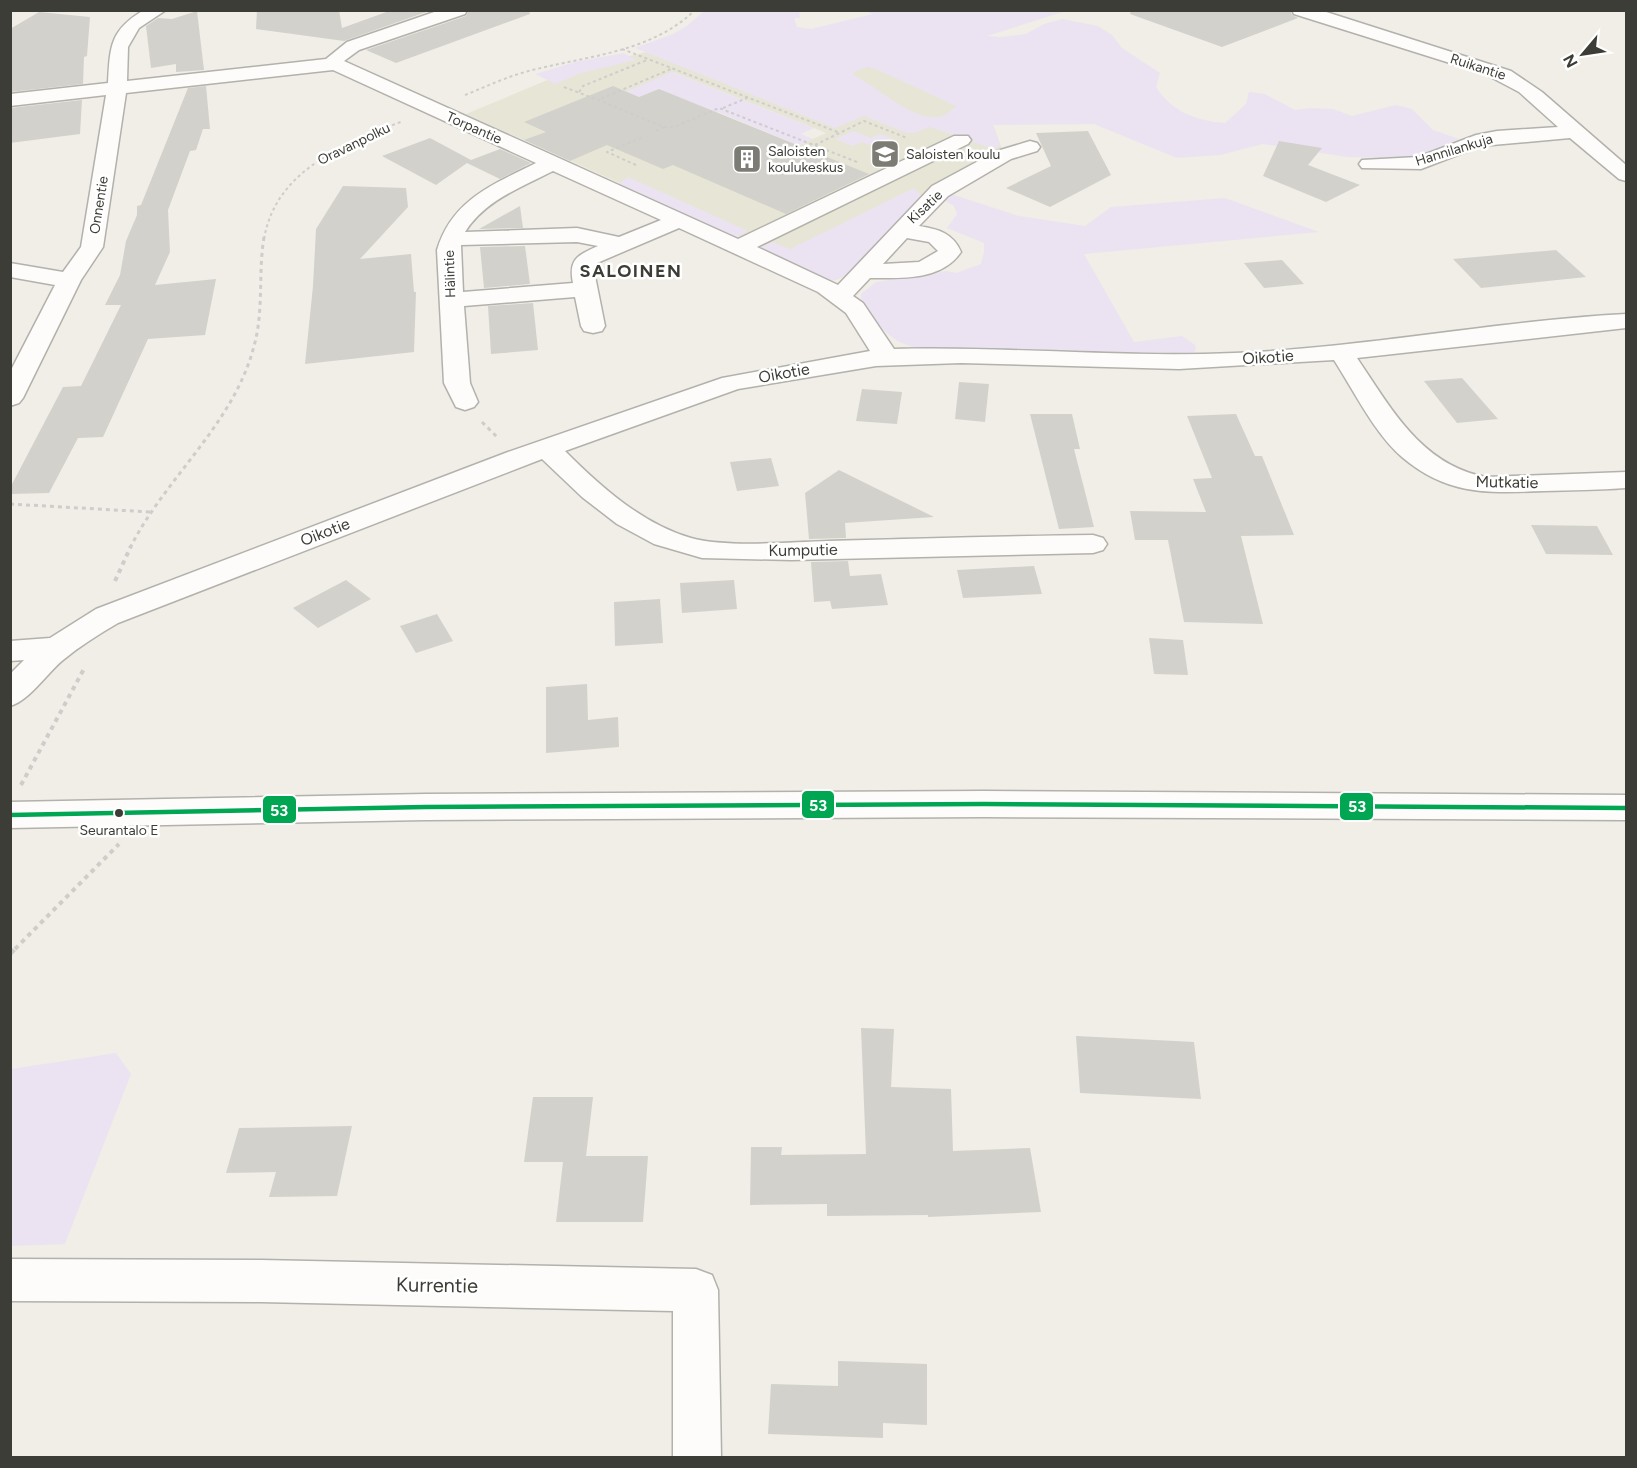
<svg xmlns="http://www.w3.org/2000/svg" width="1637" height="1468" viewBox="0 0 1637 1468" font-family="Figtree,sans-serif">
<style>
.built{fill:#e7e5d5;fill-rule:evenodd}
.green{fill:#ebe3f1;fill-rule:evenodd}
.building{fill:#d3d1cb}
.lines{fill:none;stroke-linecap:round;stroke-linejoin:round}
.minor-casing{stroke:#b2b1ab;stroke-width:3}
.highway-casing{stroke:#b2b1ab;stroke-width:3}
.path-far3{stroke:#cecdcb;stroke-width:2;stroke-dasharray:3 3;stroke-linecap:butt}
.path-far2{stroke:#cecdcb;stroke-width:3;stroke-dasharray:4 4;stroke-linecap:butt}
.path-far1{stroke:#cecdcb;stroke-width:4;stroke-dasharray:4.5 4.5;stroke-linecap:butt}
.path{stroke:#cecdcb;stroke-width:4.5;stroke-dasharray:6 6;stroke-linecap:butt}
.minor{fill:#fdfcfb;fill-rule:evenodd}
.highway{fill:#fdfcfb;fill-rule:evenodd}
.bus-1-casing{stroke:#fff;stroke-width:9}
.bus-1{stroke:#00a651;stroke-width:4.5}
.bus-dot{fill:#3d3d37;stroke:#fff;stroke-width:2}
.labels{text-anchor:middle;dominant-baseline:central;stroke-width:5;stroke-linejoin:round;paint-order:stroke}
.far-street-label{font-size:14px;fill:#3d3d37;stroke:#fff}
.far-poi-label{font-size:14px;fill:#3d3d37;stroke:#fff;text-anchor:start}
.bus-label{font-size:14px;fill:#3d3d37;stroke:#fff}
.street-label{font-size:16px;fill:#3d3d37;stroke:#fff}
.far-district-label{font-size:18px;font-weight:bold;letter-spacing:1.5px;fill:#3d3d37;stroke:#fff}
.near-street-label{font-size:20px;fill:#3d3d37;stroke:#fff}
.line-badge{stroke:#fff;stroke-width:2}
.badge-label{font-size:16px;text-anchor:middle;font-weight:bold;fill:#fff}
</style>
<rect width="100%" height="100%" fill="#f0eee6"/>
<!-- built -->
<path class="built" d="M731 27 884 66 993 125 1002 149 932 186 849 274 836 280 466 114 574 69 668 47ZM673 72 814 128 826 133 767 160Z"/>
<!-- green -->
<path class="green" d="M704 11H799L800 18H794L797 27 811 29 873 14 864 11H1066L987 36 1000 37 1026 34 1044 24 1063 19 1098 26 1112 35 1122 48 1160 73 1156 87C1172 112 1197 121 1225 123L1246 104 1249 92 1265 94 1295 110 1310 108 1333 109 1352 116 1396 105 1412 109 1433 130 1459 139 1416 156 1387 158 1347 157 1263 144 1220 155 1177 158 1094 124 993 125 1000 145 994 149 930 127 915 133H907L864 116 835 128 635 48 673 34 687 26ZM868 67 878 70 956 106C953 108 949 113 945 115 916 127 877 85 853 75L856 71Z
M624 53 636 60 581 73 555 84 535 74 575 62Z
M672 72 814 128 801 134 813 139 798 145 718 112 676 130 604 101Z
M853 131 871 138 880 134 898 141 881 149 862 142 853 146 835 139Z
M628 177 748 231 737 237H732L617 185Z
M914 188 921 195 920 199 849 274 832 281 761 250V247L772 242 790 249Z
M951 194 1019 216 1085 226 1111 207 1225 198 1319 232 1084 254 1134 342 1182 336 1195 345 1196 349 1192 354 929 351C889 343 884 332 861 300V294L876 282 947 271 956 273 981 264 984 252V243L947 228 957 214 954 206 944 200Z
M116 1053 131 1074 65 1244 11 1246V1069Z"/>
<!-- building -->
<path class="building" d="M257 10H339L342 28 392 10H432L344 41 256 29Z
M469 10H529L530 14 396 63 366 50 466 16Z
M1131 10H1290L1292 15 1298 18 1222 47 1130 14Z
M197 11 204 70 176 72V64L151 68 146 26 158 18 172 19Z
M39 12 90 17 87 56 84 57 83 84 10 92V29Z
M206 86 210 129H203L196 150 190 151 168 210 170 252 155 285 216 279 205 335 148 339 103 437 78 438 49 493 10 494V488L63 387 81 386 121 305H105L120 275 126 241 137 215V206L141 205 188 88Z
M613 86 639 97 659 89 869 174 786 214 673 165 663 169 607 145 570 161 524 140 546 132 524 122Z
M82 100 80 134 10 143V108Z
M1088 131 1111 175 1050 207 1006 188 1051 166 1036 133Z
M430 138 471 160 500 149 531 163 500 179 467 163 436 185 382 156Z
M1279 141 1322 148 1308 165 1360 185 1326 202 1263 176Z
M343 186 406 188 408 207 360 259 411 254 414 292H416L414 352 305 364 313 286 316 229Z
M520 206 523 228 479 229Z
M525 246 530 284 484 288 480 247Z
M1556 250 1586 277 1481 288 1453 259Z
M1282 260 1304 284 1264 288 1244 263Z
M533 303 538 350 491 354 488 306Z
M1462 378 1498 419 1457 423 1424 381Z
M959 382 989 384 985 422 955 419Z
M862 389 902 392 897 424 856 421Z
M1030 414H1072L1080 449H1074L1094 527 1059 529Z
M1236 414 1255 456H1262L1294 535 1241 536 1263 624 1184 622 1168 540H1135L1130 511 1206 512 1193 479 1212 478 1187 416Z
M771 458 779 486 737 491 730 462Z
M839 470 934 517 845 523 846 538 809 539 805 493Z
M1531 525 1597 526 1613 555 1546 554Z
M848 561 850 576 881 574 888 605 832 609 830 601 814 602 811 562Z
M1034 566 1042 594 963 598 957 570Z
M346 580 371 599 318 628 293 608Z
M734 580 737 609 682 613 680 583Z
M660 599 663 643 615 646 614 602Z
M437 614 453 641 416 653 400 626Z
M1149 638 1183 640 1188 675 1154 674Z
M587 684 588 720 618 717 619 747 546 753V687Z
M861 1028 894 1029 891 1087 951 1089 953 1151 1030 1148 1041 1212 928 1217V1215L827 1216V1204L750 1205 751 1147H782L781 1155 866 1154Z
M1076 1036 1194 1042 1201 1099 1080 1093Z
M533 1097H593L586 1156H648L643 1222H556L563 1162H524Z
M352 1126 337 1196 269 1197 276 1172 226 1173 239 1128Z
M838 1361 927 1364V1425L883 1423V1438L768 1434 771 1384 838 1386Z"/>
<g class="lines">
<!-- minor casing -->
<g class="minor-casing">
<path id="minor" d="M144 10H166L139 28 128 47 127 81 326 59 347 42 440 10H467L465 14 359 50 344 61 738 239 954 136H968L971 140 968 144 757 247 838 285 932 186 997 151 1030 141 1037 143 1040 147 1037 151 1011 159 948 196 919 226C938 229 953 233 961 252 941 281 902 278 870 278L853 296 863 303 894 349C1007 346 1120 358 1234 353 1365 348 1495 321 1626 314V328L1357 358C1391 408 1421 465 1486 477L1626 472V488C1599 490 1572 490 1544 491 1488 493 1448 496 1402 457 1375 434 1354 391 1334 360L1179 369 961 363 876 366 738 389 565 451C600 486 642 524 691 538 726 548 790 542 828 541 916 539 1005 536 1093 535L1103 538 1107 544 1103 550 1093 553 791 560 702 558 654 544 617 524 582 497 542 459 118 623C99 634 80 646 63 660 47 673 29 701 10 706V674L24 660 10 661V641L50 638 96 609 508 452 722 378 870 351 846 313 818 292 679 228 597 263 594 271 605 326 602 331 593 333 584 331 581 326 575 297 464 306 470 383 478 402 474 407 465 410 456 407 444 383 437 250C452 200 492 185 536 163L333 70 126 93 103 247 81 280 23 398 19 403 10 406V372L55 285 10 277V263L63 272 81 247 106 95 10 106V94L108 83C110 46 110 30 144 10ZM553 171 661 220 619 237 577 228 465 232C485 200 522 187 553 171ZM907 238 929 242 938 251 919 262 883 264ZM577 242 598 246C578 255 568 259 573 283L463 292 461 245Z
M1292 10H1320L1511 71 1542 92 1626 165V181L1619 179 1570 138 1481 146 1421 169 1362 168 1359 164 1362 160 1418 157 1476 135 1497 131 1558 127 1519 92 1485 74 1294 14Z
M10 1259 261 1260 696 1269 712 1275 718 1290 721 1458H673V1311L261 1302 10 1301Z"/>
</g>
<!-- highway casing -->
<g class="highway-casing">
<path id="highway" d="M984 791 1626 795V820L984 817 425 820 10 828V802L425 794Z"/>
</g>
<!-- path-far3 -->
<path class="path-far3" d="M622 49 840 133
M564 87 598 100
M579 92 583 86 647 60
M465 95C485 87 504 78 525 72 583 56 650 54 695 10
M723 108 747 98
M664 127H674L719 108 857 162
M656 131 664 127 598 100 671 69
M815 145 864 121 907 138
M636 165 607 152 643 137
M264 239C276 169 345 144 403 121"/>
<!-- path-far2 -->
<path class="path-far2" d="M482 422 498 438
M10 504 150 512
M130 548C165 478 234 424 254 346 264 311 258 273 264 237"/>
<!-- path-far1 -->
<path class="path-far1" d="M115 581 131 546
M21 785 85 667
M15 949 119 844"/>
<!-- path -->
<path class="path" d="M10 954 17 947"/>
<!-- minor -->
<use href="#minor" class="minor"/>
<!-- highway -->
<use href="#highway" class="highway"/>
<!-- bus-1 casing -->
<g class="bus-1-casing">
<path id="bus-1" d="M10 815 425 807 984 804 1626 808"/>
</g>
<!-- bus-1 -->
<use href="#bus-1" class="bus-1"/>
</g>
<!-- icons -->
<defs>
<g id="school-square" transform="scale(1.5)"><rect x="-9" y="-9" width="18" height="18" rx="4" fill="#7c7b74" stroke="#fff"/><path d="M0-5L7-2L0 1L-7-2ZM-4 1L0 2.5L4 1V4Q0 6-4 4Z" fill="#fff"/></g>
<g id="building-square" transform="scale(1.5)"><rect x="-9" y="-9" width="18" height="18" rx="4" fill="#7c7b74" stroke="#fff"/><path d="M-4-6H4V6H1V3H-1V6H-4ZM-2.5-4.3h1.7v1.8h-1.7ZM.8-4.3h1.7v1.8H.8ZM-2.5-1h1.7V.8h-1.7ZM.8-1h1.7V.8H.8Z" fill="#fff"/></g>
</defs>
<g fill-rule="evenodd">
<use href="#school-square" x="885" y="154"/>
<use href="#building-square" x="747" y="159"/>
</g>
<!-- markers -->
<circle class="bus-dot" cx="119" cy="813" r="5"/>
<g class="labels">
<!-- far-street labels -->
<g class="far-street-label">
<text transform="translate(1478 67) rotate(18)">Ruikantie</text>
<text transform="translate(474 128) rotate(24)">Torpantie</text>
<text transform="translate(354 144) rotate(-26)">Oravanpolku</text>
<text transform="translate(1454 150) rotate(-17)">Hannilankuja</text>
<text transform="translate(99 205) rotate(-81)">Onnentie</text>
<text transform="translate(925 207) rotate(-43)">Kisatie</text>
<text transform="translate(450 274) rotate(-92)">Hälintie</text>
</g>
<!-- far-poi labels -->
<g class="far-poi-label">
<text x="768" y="151">Saloisten<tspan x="768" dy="16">koulukeskus</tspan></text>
<text x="906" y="154">Saloisten koulu</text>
</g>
<!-- bus labels -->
<g class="bus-label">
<text x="119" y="830">Seurantalo E</text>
</g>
<!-- street labels -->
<g class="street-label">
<text transform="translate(1268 357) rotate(-4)">Oikotie</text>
<text transform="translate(784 373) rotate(-10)">Oikotie</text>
<text transform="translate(1507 482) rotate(1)">Mutkatie</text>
<text transform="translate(325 532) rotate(-21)">Oikotie</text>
<text transform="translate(803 550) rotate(-1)">Kumputie</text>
</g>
<!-- far-district labels -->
<g class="far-district-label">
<text x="631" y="271">SALOINEN</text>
</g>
<!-- near-street labels -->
<g class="near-street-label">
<text transform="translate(437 1285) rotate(1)">Kurrentie</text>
</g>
</g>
<g class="line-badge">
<rect x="801" y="790" width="34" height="29" rx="6" fill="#00a651"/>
<rect x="1339" y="792" width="35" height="29" rx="6" fill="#00a651"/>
<rect x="262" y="795" width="35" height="29" rx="6" fill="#00a651"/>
</g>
<g class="badge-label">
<text x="818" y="811">53</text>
<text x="1357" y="812">53</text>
<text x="279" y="816">53</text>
</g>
<!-- border -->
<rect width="1637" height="1468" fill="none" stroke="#3d3d37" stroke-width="24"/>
<!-- north arrow -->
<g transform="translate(1583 54) rotate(241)" stroke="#ffffff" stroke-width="4.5" paint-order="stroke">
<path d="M0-4.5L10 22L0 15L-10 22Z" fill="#3d3d37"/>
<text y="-9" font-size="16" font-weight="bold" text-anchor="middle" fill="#3d3d37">N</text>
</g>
</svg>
